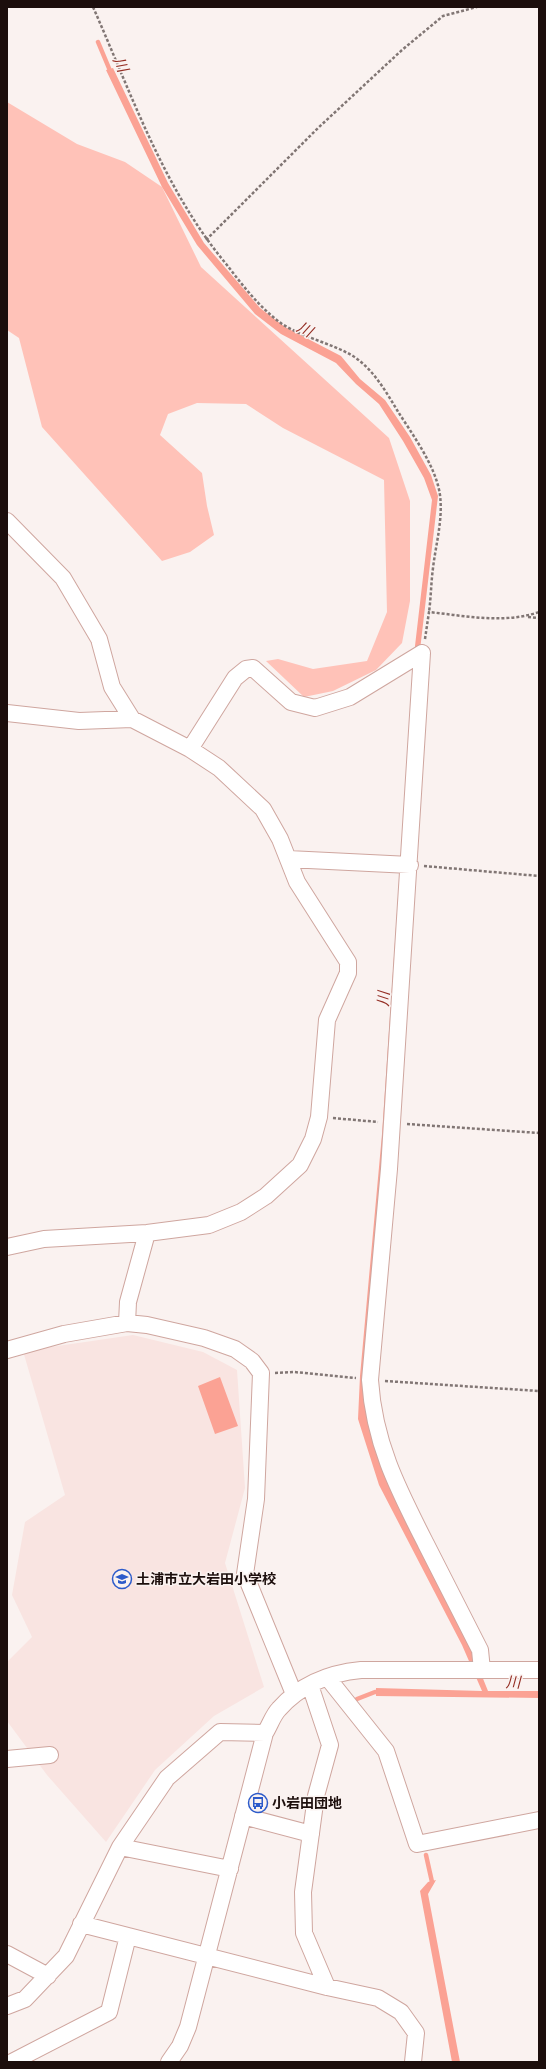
<svg xmlns="http://www.w3.org/2000/svg" width="546" height="2069" viewBox="0 0 546 2069" font-family="'Public Sans','Noto Sans JP',sans-serif">
<style>
.built{fill:#f9e4e1}
.green{fill:#ffc2b8}
.water{fill:#fba294}
.lines{fill:none;stroke-linecap:round;stroke-linejoin:round}
.stream{stroke:#fba294;stroke-width:4.5}
.minor-casing{stroke:#cfa69f;stroke-width:18}
.path{stroke:#817674;stroke-width:2.5;stroke-dasharray:3 2;stroke-linecap:butt}
.minor{stroke:#fff;stroke-width:16}
.labels{text-anchor:middle;dominant-baseline:central;stroke-width:3;stroke-linejoin:round;paint-order:stroke}
.poi-label{font-size:14px;font-weight:bold;fill:#1c0e0c;stroke:#faf2f0;text-anchor:start}
.water-label{font-size:15px;font-style:italic;fill:#942d23;stroke:#faf2f0}
</style>
<rect width="100%" height="100%" fill="#faf2f0"/>
<!-- built -->
<path class="built" d="M133 1335 203 1352 237 1370 245 1488 225 1563 264 1687 214 1716 155 1770 106 1842 47 1775 7 1721V1662L32 1637 12 1595 25 1522 65 1495 23 1351Z"/>
<!-- green -->
<path class="green" d="M7 102 77 144 125 162 162 187 201 267 389 438 410 501V601L402 643 376 670 333 691 304 697 266 661 278 659 313 669 367 661 387 612 384 480 283 428 246 404 197 403 168 414 160 435 202 473 207 506 214 535 190 552 162 561 42 427 19 338 7 330Z"/>
<!-- water -->
<path class="water" d="M113 68 168 183 204 243 260 308 285 327 341 356 360 379 385 400 410 437 431 475 438 496 420 650 367 1391 488 1691H539V1698L376 1696V1688L482 1691 462 1645 379 1485 358 1419 360 1376 382 1134 415 646 432 500 424 478 403 441 379 404 356 384 336 363 281 334 255 314 197 245 162 187 106 70Z
M220 1377 238 1426 215 1434 198 1386Z
M436 1880 428 1894 460 2062H452L420 1891 428 1882Z"/>
<g class="lines">
<!-- stream -->
<path class="stream" d="M98 42 111 73
M357 1699 375 1692H381
M426 1855 432 1882 430 1885"/>
<!-- minor casing -->
<g class="minor-casing">
<path id="minor" d="M7 521 63 578 99 639 112 687 132 719
M422 653 389 1169 370 1380C374 1443 398 1489 426 1544 444 1580 462 1615 480 1650L482 1670
M7 713 79 721 132 719 190 749 219 768 263 809 280 839 297 882 348 962V973L327 1020 319 1117 313 1139 300 1165 266 1196 241 1212 209 1225 147 1233 44 1239 7 1247
M190 749 235 678 246 669 253 668 291 702 315 708 350 697 422 653
M288 859 410 865
M127 1323 128 1302 147 1233
M7 1350 64 1334 127 1323 147 1325 204 1338 235 1349 252 1361 261 1373 256 1499 245 1574 294 1694
M327 1677 386 1751 417 1844 539 1820
M310 1685 330 1745 316 1796 303 1892 304 1933 327 1987
M7 1759 50 1755
M243 1816 311 1834
M120 1847 230 1869
M81 1924 327 1987 378 1998 401 2012 416 2033 413 2062
M7 1954 48 1976
M7 2006 25 1999 66 1956 120 1847 167 1778 220 1732 265 1733
M12 2062 109 2012 128 1936
M169 2062 180 2046 188 2027 265 1733C270 1725 273 1715 279 1709 300 1685 330 1673 361 1670H539"/>
</g>
<!-- path -->
<path class="path" d="M93 7C132 95 164 190 227 265 243 286 260 308 282 324 304 338 331 343 353 356 373 369 385 390 397 410 412 434 436 466 440 495 443 520 436 543 433 568 431 583 431 598 429 612
M206 240 318 128 402 50 443 16 477 7
M528 617 539 618
M425 639 429 612C466 616 504 624 539 612
M424 866 539 876
M333 1118 378 1122
M407 1124 539 1133
M275 1373 294 1372 356 1378
M385 1381 539 1391"/>
<!-- minor -->
<use href="#minor" class="minor"/>
</g>
<!-- icons -->
<defs>
<g id="school-ring" transform="scale(1)"><circle r="9.5" fill="#faf2f0" stroke="#2d5bca" stroke-width="1.5"/><path d="M0-5L7-2L0 1L-7-2ZM-4 1L0 2.5L4 1V4Q0 6-4 4Z" fill="#2d5bca"/></g>
<g id="bus-ring" transform="scale(1)"><circle r="9.5" fill="#faf2f0" stroke="#2d5bca" stroke-width="1.5"/><path d="M-5-6H5V4H4V6H2V4H-2V6H-4V4H-5ZM-3.5-4V0h7V-4ZM-3.5 1.2v1.5H-2V1.2ZM2 1.2v1.5H3.5V1.2Z" fill="#2d5bca"/></g>
</defs>
<g fill-rule="evenodd">
<use href="#school-ring" x="122" y="1579"/>
<use href="#bus-ring" x="258" y="1803"/>
</g>
<g class="labels">
<!-- poi labels -->
<g class="poi-label">
<text x="136" y="1579">土浦市立大岩田小学校</text>
<text x="272" y="1803">小岩田団地</text>
</g>
<!-- water labels -->
<g class="water-label">
<text transform="translate(121 64) rotate(66)">川</text>
<text transform="translate(305 329) rotate(28)">川</text>
<text transform="translate(383 999) rotate(-86)">川</text>
<text transform="translate(513 1682) rotate(1)">川</text>
</g>
</g>
<!-- border -->
<rect width="546" height="2069" fill="none" stroke="#1c0e0c" stroke-width="16"/>
</svg>
